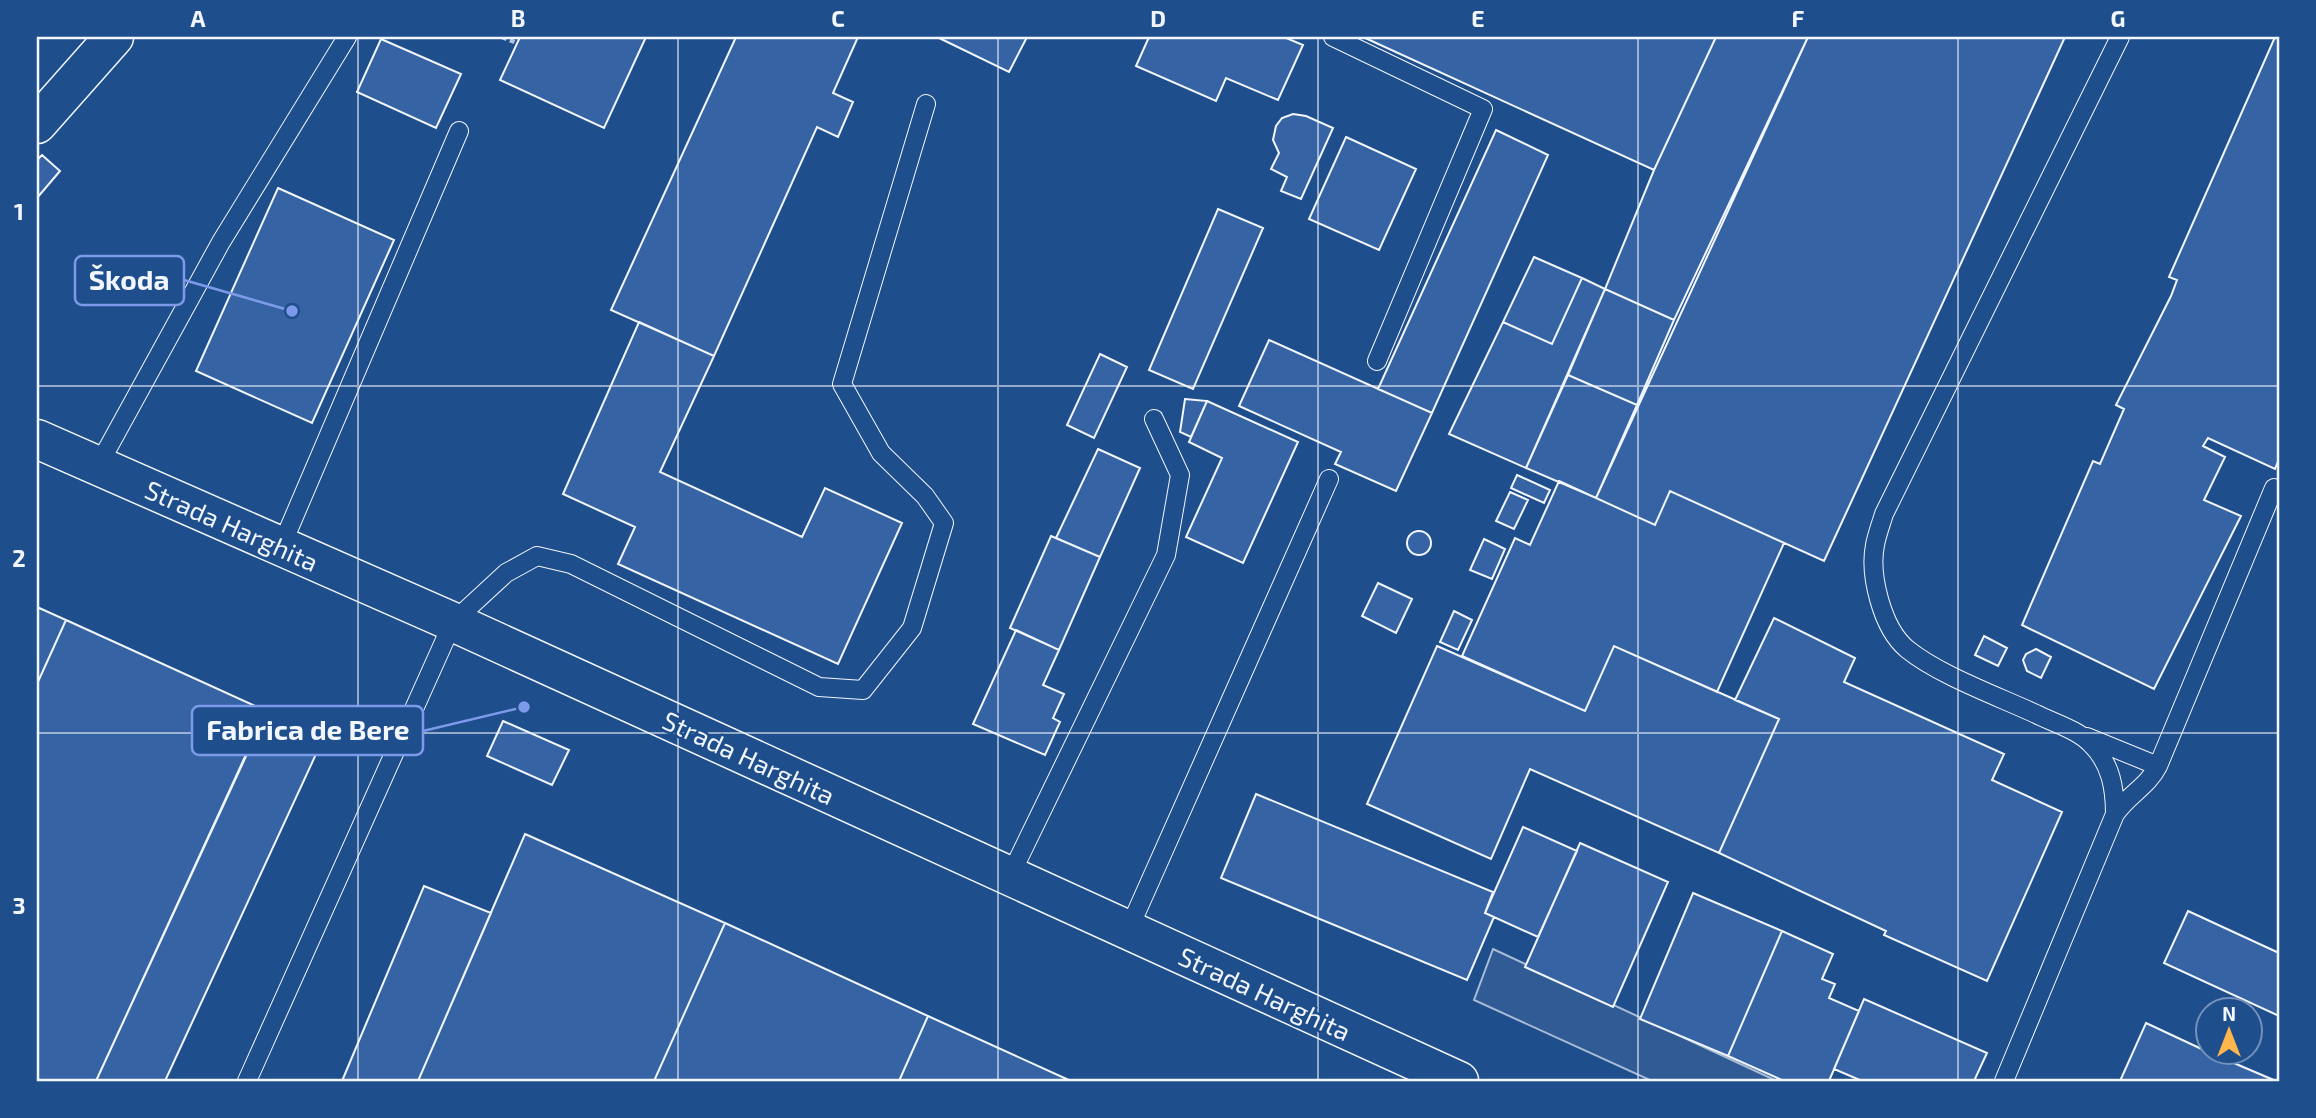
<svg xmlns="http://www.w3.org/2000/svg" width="2316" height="1118" viewBox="0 0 2316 1118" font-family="'Exo 2',sans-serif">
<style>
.parking{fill:#305b95;stroke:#a8bbd7;stroke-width:2}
.building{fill:#3563a3;stroke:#f2f6ff;stroke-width:2}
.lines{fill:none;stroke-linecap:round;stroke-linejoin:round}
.lane-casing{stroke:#f2f6ff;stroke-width:20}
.primary-casing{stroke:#f2f6ff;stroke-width:41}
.path{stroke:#b3c4dc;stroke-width:4.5;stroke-dasharray:5 3.5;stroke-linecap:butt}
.lane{stroke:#1f4e8c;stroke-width:18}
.primary{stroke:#1f4e8c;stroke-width:38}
.grid{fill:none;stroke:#f2f6ff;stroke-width:2;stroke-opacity:0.55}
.labels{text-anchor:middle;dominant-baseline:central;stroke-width:5;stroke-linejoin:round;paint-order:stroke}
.street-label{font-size:26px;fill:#f2f6ff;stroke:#1f4e8c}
.leader{fill:none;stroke:#7d9aea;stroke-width:2.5}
.callout-dot{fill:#7d9aea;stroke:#1f4e8c;stroke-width:2.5}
.callout{fill:#1f4e8c;stroke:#7d9aea;stroke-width:2.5}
.callout-label{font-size:28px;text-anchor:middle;font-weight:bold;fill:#f2f6ff}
.neatline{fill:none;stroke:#f2f6ff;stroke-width:2.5}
.grid-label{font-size:23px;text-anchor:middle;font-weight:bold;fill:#f2f6ff}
</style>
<rect width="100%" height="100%" fill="#1f4e8c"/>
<!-- parking -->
<path class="parking" d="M1493 949 1777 1081H1652L1474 1000Z"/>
<!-- building -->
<path class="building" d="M520 37H646L604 128 500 80Z
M736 37H858L833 93 853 102 838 137 817 127 714 356 611 310Z
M937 37H1027L1009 72Z
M1149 37H1284L1303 45 1278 100 1226 78 1216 101 1136 66Z
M1363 37H1716L1654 170Z
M1716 37H1808L1674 320 1605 289 1654 170Z
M1808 37H2065L1824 561 1670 491 1655 525 1596 498Z
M2275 37H2279V459L2275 469 2208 438 2203 446 2225 457 2204 500 2241 516 2154 689 2022 625 2093 461 2100 464 2124 409 2116 405 2171 296 2177 280 2169 277Z
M381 39 461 74 436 128 357 92Z
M1293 114 1306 116 1333 128 1301 199 1281 191 1287 177 1271 169 1279 153 1273 140 1276 126 1282 118Z
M1496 130 1548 155 1432 413 1378 389Z
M1346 137 1416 169 1379 250 1309 219Z
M42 155 60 171 37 198V160Z
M278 188 394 240 312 423 196 371Z
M1218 209 1263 228 1193 389 1149 370Z
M1534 257 1582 278 1552 344 1503 322Z
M1582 278 1605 289 1526 468 1449 434 1503 322 1552 344Z
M1605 289 1674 320 1637 405 1568 375Z
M639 322 714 356 660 472 802 537 825 488 902 523 838 664 618 564 635 527 563 494Z
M1269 340 1432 413 1396 491 1335 464 1341 452 1239 406Z
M1100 354 1127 367 1094 438 1067 425Z
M1568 375 1637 405 1596 498 1526 468Z
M1185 399 1207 401 1191 437 1180 432Z
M1207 401 1298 442 1243 563 1186 537 1222 458 1189 442Z
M1098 449 1140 468 1100 557 1056 538Z
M1517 475 1550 490 1544 503 1511 488Z
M1559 481 1655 525 1670 491 1784 543 1717 692 1614 646 1585 711 1462 656 1515 538 1530 545Z
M1510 492 1528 500 1514 529 1496 521Z
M1407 543a12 12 0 1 1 24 0a12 12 0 1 1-24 0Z
M1051 536 1100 557 1059 650 1010 628Z
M1484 539 1505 549 1492 579 1470 570Z
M1378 583 1412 599 1396 633 1362 616Z
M37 607 66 620 37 684Z
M1454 611 1472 620 1458 650 1440 642Z
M1774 618 1855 658 1844 682 2004 754 1992 780 2062 812 1987 981 1884 935 1886 931 1719 853 1779 719 1735 700Z
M66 620 266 711 96 1081H37V684Z
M1016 630 1059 650 1043 685 1064 694 1053 718 1060 722 1045 755 973 724Z
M1984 636 2007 648 1998 666 1975 655Z
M1437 646 1585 711 1614 646 1779 719 1719 853 1530 769 1491 859 1367 804Z
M2036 649 2051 657 2041 678 2027 671 2023 660 2026 654Z
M266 713 323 739 165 1081H96Z
M503 721 569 750 552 785 487 756Z
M1256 794 1493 892 1485 913 1494 917 1467 980 1221 878Z
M1523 827 1577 851 1538 937 1485 913Z
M525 834 725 923 654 1081H418Z
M1580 843 1668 882 1613 1007 1525 967Z
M424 886 491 913 418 1081H342Z
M1693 893 1782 931 1728 1056 1640 1019Z
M2188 911 2279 953V1016L2164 963Z
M725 923 928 1016 899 1081H654Z
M1782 931 1833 954 1822 979 1835 984 1829 998 1859 1011 1829 1081H1784L1728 1056Z
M1864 999 1987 1053 1974 1081H1862L1834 1069Z
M928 1016 1071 1081H899Z
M2146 1023 2208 1052 2276 1081H2120Z"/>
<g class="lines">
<!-- lane casing -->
<g class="lane-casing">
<path id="lane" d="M1333 37 1483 109 1377 361
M98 466 221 242 347 37
M281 547 459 131
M2087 737 2158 766 2274 488
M2115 814C2129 794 2147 787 2158 766
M1010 876 1166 555 1180 475 1154 419
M1128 931 1329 479
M247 1081 453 622 506 573 537 556 571 564 819 687 863 690 912 628 944 523 925 496 881 453 842 384 926 104
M2004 1081 2115 814C2115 789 2111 764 2092 745 2079 730 2054 723 2036 714 1997 696 1939 675 1907 649 1882 628 1869 575 1875 545 1877 534 1881 524 1884 514L2120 37"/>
</g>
<!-- primary casing -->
<g class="primary-casing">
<path id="primary" d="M37 124 114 37
M37 439 453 622 1459 1081"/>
</g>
<!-- path -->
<path class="path" d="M502 37 517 43"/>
<!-- lane -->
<use href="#lane" class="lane"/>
<!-- primary -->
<use href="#primary" class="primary"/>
</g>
<!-- grid -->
<path class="grid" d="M358 37V1081M678 37V1081M998 37V1081M1318 37V1081M1638 37V1081M1958 37V1081M37 386H2279M37 733H2279"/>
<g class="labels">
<!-- street labels -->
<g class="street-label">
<text transform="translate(232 525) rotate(24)">Strada Harghita</text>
<text transform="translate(749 757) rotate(25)">Strada Harghita</text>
<text transform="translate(1265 993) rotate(25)">Strada Harghita</text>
</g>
</g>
<!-- callouts -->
<path class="leader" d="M292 311L184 280M524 707L423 731"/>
<g class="callout-dot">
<circle cx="292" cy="311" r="7"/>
<circle cx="524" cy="707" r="7"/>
</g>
<g class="callout">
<rect x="75" y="256" width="109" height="49" rx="7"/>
<rect x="192" y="706" width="231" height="49" rx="7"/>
</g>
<g class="callout-label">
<text x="129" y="290">Škoda</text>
<text x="308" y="740">Fabrica de Bere</text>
</g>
<!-- border -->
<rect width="2316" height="1118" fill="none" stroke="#1f4e8c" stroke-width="77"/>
<!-- north arrow -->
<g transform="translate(2229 1031)"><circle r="33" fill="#1f4e8c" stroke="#7391ba" stroke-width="2"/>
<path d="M0-5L12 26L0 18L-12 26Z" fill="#ffb74d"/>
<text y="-10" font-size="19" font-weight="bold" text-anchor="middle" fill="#f2f6ff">N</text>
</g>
<rect x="38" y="38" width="2240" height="1042" class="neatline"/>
<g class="grid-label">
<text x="198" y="27">A</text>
<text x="518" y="27">B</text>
<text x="838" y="27">C</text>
<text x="1158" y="27">D</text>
<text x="1478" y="27">E</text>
<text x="1798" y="27">F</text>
<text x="2118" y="27">G</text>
<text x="19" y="220">1</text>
<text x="19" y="567">2</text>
<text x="19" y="914">3</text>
</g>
</svg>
